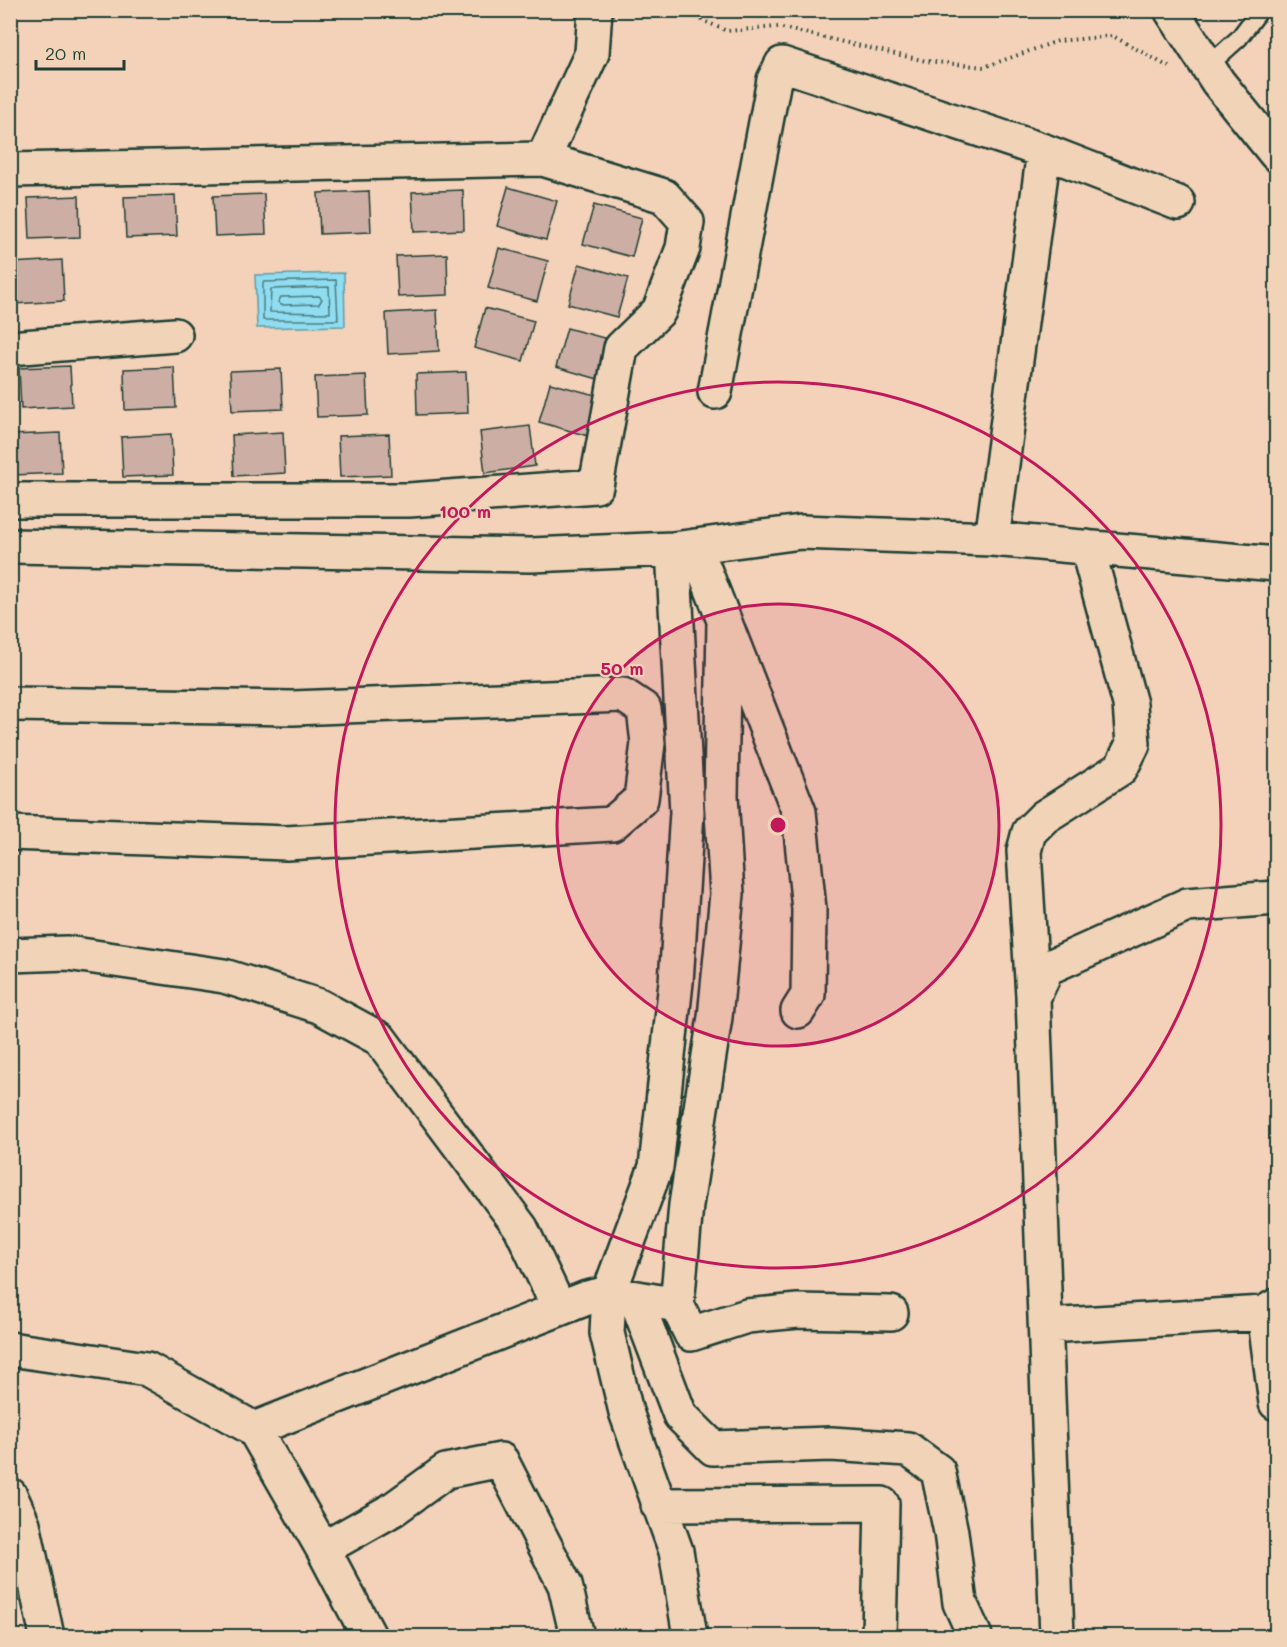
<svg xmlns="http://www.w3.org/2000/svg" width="1287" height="1647" viewBox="0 0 1287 1647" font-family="Mali,sans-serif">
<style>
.water{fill:#90dcf0;stroke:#639ca5;stroke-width:1.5}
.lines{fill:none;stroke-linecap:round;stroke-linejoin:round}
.shore{stroke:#4c7d7f;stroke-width:1.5}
.building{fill:#cdaea4;stroke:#1f3d34;stroke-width:1.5}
.service-casing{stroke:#1f3d34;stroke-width:21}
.minor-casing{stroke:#1f3d34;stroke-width:38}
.path{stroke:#1f3d34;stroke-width:4;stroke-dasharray:1.5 4.5;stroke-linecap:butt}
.service{stroke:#f1d4b7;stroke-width:16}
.minor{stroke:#f1d4b7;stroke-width:33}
.ring{fill:none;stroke:#c2185b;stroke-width:3}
.centre{fill:#c2185b;stroke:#f1d4b7;stroke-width:3}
.ring-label{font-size:18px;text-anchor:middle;font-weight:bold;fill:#c2185b;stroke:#f1d4b7;stroke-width:4.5;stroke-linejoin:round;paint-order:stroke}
</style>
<rect width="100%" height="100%" fill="#f3d2b9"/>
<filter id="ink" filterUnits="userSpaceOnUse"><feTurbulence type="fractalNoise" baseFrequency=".0167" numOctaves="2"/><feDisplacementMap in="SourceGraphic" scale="12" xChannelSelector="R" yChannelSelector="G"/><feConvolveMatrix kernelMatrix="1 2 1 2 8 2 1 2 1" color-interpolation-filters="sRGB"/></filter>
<g filter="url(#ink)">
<!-- water -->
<path class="water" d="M344 273 345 326 257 328 255 275Z"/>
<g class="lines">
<!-- shore -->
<path class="shore" d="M336 280 338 320H263V282Z
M329 287 330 313 270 312 271 289Z
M319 296 322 299 319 304 281 305 278 302 281 297Z"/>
</g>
<!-- building -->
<path class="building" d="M508 187 557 201 546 240 497 226Z
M463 190 464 230 414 232 412 192Z
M369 191 371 232 320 234 318 193Z
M264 194 266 234 215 236 213 196Z
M175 195 177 236 126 238 124 197Z
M79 196 80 237 30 239 28 198Z
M594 205 642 218 632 257 583 244Z
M499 248 548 261 537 301 488 288Z
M447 254 448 295 398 297 396 256Z
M62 260 64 301 13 304 11 263Z
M579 264 628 278 617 317 568 304Z
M485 308 534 321 523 361 474 348Z
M437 310 439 351 388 354 386 313Z
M567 328 615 341 605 381 556 367Z
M70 366 72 406 21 409 19 368Z
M174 367 176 408 125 410 124 369Z
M281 369 283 409 232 411 230 371Z
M466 372 468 413 417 415 416 374Z
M366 375 368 415 317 417 315 377Z
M550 383 599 396 588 436 539 422Z
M530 426 535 466 485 473 480 432Z
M283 432 285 473 234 476 232 435Z
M60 433 62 473 12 475 10 435Z
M171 434 173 475 123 477 121 437Z
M389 434 391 475 340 477 338 436Z"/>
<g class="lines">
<!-- service casing -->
<g class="service-casing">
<path id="service" d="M1208 66 1239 38 1260 10"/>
</g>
<!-- minor casing -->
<g class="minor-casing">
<path id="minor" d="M1171 10 1218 82 1276 154
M543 159 592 53 595 10
M10 170 543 159 664 196 687 222 683 248 659 311 621 348 596 486 409 500H10
M10 348 175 335
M715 392 774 80 782 64 1044 151 1178 203
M992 539 1044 151
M10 546 531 555 673 549 801 532 992 539 1276 564
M695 546 799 812 809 909 808 995 798 1011
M673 549 687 812 676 982 656 1167 609 1293 607 1333 626 1412 676 1551 690 1636
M724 620 721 796 727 894 715 1017 686 1205 677 1305 691 1334 747 1316 798 1311 891 1313
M10 704 293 708 623 695 644 709 648 743 641 799 612 824 286 843 10 833
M10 955 67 953 224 976 319 1006 380 1039 521 1228 559 1308
M1033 996 1024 851 1029 832 1044 817 1121 768 1133 744 1130 704 1087 547
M636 1299 680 1415 713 1448 831 1444 908 1449 938 1471 951 1532 960 1603 975 1636
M1264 1313 1276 1403
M1046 1326 1264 1313 1276 1306
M10 1349 147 1369 254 1429 587 1298 609 1293 677 1305
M254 1429 323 1549 369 1636
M10 1495 23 1524 47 1636
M658 1505 882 1504 879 1636
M323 1549 392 1510 446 1471 501 1460 565 1585 577 1636
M1057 1636 1033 998 1047 968 1187 905 1276 898"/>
</g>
<!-- path -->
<path class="path" d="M679 10 727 31 778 27 926 61 984 67 1058 41 1113 36 1169 67"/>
<!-- service -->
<use href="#service" class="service"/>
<!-- minor -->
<use href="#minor" class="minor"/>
</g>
</g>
<!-- distance rings -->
<circle cx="778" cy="825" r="221" fill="#c2185b" fill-opacity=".12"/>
<g class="ring">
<circle cx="778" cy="825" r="221"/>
<circle cx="778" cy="825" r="443"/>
</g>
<circle cx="778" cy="825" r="9" class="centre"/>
<g class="ring-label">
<text x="465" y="518">100 m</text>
<text x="622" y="675">50 m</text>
</g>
<!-- margin -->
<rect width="1287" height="1647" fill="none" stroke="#f1d4b7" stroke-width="36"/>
<rect x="18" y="18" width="1251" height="1611" fill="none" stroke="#1f3d34" stroke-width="2" filter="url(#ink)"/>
<!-- scale -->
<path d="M36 60v9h88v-9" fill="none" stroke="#1f3d34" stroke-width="3"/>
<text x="45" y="60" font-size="18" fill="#1f3d34" stroke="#f1d4b7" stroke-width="4.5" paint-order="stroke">20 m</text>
</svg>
